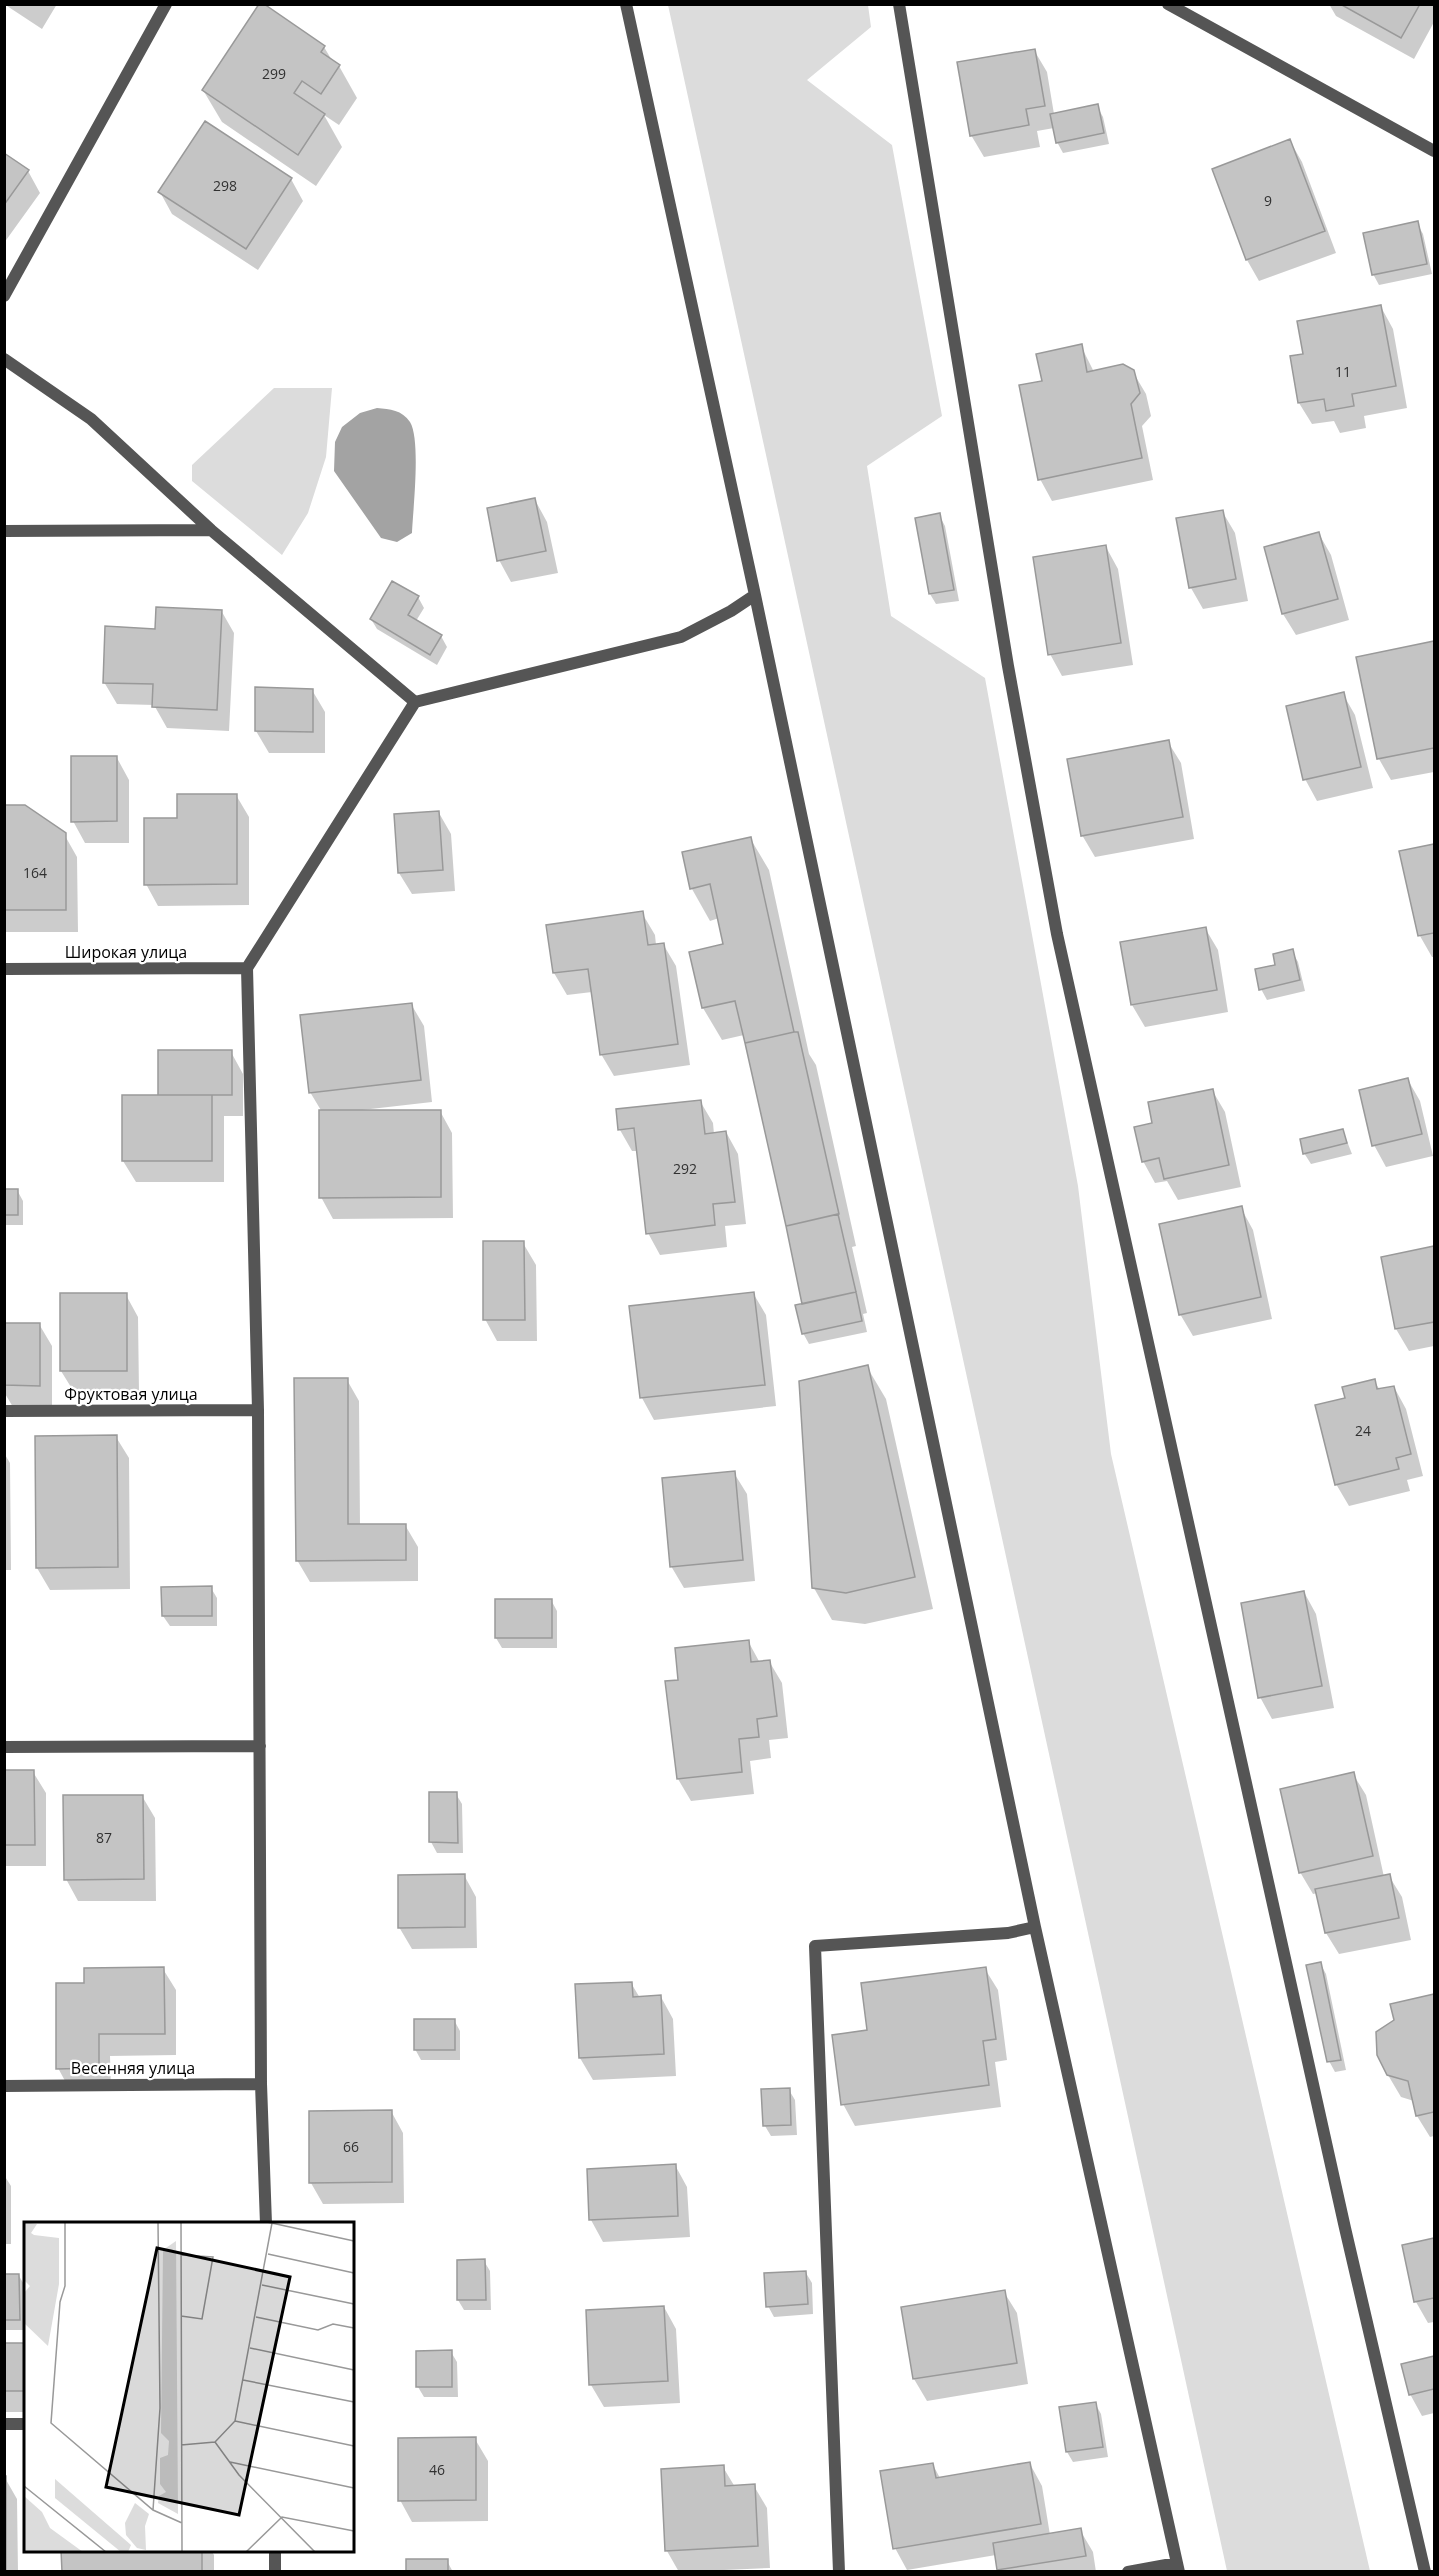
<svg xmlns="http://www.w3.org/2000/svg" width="1439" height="2576" viewBox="0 0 1439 2576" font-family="'Open Sans',sans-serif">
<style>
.green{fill:#dcdcdc}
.water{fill:#a3a3a3}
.shadow{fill:#0003}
.building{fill:#c4c4c4;stroke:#999;stroke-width:1.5}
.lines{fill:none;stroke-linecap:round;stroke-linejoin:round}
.service{stroke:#555;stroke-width:12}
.minor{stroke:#555;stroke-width:12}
.labels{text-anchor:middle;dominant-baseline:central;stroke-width:4.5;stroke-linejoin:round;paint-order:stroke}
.number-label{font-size:14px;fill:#313131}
.street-label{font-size:16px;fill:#000;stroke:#fff}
.inset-road{fill:none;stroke:#999;stroke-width:1.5}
.view{fill:#000;fill-opacity:0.15;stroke:#000;stroke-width:3}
.inset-edge{fill:none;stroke:#000;stroke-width:3}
</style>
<rect width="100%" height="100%" fill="#fff"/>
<!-- green -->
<path class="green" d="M668 5H868L871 27 807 80 892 145 942 416 867 466 891 616 985 678 1078 1186 1111 1454 1370 2571H1227Z
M274 388H332L326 457 308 513 282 555 192 481V465Z"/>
<!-- water -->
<path class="water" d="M377 408C390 409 402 410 410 422 421 440 413 509 412 533L397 542 381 538 334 471 335 442 342 427 360 413Z"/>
<!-- shadow -->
<path class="shadow" d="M4 4H57L42 29Z
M1329 4H1434V22L1414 59 1336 16Z
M324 47 333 62 339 66 357 98 339 125 324 115 342 147 316 186 222 122 203 90Z
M1034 50 1047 72 1054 114 1097 106 1103 117 1109 144 1063 153 1057 142 1054 128 1037 131 1040 147 984 157 971 135Z
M1290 141 1302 162 1336 253 1259 281 1247 260Z
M4 155 28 171 40 193 4 243Z
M291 179 303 201 258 270 172 214 160 192Z
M1417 223 1423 234 1432 274 1379 285 1373 274Z
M1381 307 1393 329 1407 408 1364 416 1366 428 1340 433 1334 421 1312 424 1299 403 1305 355Z
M1081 346 1094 372H1133L1146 394 1151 416 1142 426 1153 480 1052 501 1040 479 1044 382Z
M535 500 547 522 558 573 511 582 499 560Z
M1222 511 1235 533 1248 601 1203 609 1191 588Z
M939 515 945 526 959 601 936 604 930 594Z
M1319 534 1331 555 1349 620 1296 635 1283 614 1266 548Z
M1106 547 1118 569 1133 665 1062 676 1050 654Z
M418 597 424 608 416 621 441 636 447 647 437 665 377 629 371 619Z
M222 612 234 633 229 731 167 728 154 705 117 704 104 682 156 630Z
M1434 642V772L1391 780 1379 759 1358 658Z
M312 690 325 712V753H269L256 731Z
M1343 694 1355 715 1373 788 1317 801 1305 779Z
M1168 742 1181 763 1194 839 1095 857 1082 835Z
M117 758 129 780V843H85L73 821Z
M236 795 249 817V905L158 906 146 884 179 820Z
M4 807 64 834 77 857 78 932H4Z
M439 813 451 834 455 891 412 894 399 873Z
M750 838 769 870 809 1054 816 1065 856 1246 852 1247 867 1313 863 1314 867 1332 809 1344 803 1333 804 1305 744 1035 722 1040 703 1008 691 953 725 945 719 918 710 921 692 889 684 853Z
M1434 845V957H1432L1420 936 1401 852Z
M642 913 655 935 656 945 663 944 676 966 690 1065 614 1076 601 1054 592 992 567 995 554 973 547 926Z
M1205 928 1218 950 1228 1012 1145 1027 1132 1005Z
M1292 951 1298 962 1305 991 1267 1000 1261 989 1277 966Z
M411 1004 424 1026 432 1102 362 1110V1112L440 1111 452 1133 453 1218 333 1219 321 1197 322 1112 310 1092Z
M231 1052 243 1074V1116H224V1182H136L123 1161 160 1097Z
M1408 1080 1420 1101 1433 1156 1386 1167 1374 1145Z
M1212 1090 1225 1112 1241 1187 1178 1200 1167 1181 1155 1183 1143 1161 1154 1124Z
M700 1101 713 1123 714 1134 726 1132 738 1154 746 1224 725 1226 727 1247 660 1255 648 1233 638 1151H632L620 1130Z
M1343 1131 1352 1154 1311 1164 1304 1153Z
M4 1190H17L23 1201V1225H4Z
M1241 1208 1253 1230 1272 1319 1193 1336 1180 1314Z
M523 1243 536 1265 537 1341H497L485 1319Z
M1434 1248V1346L1409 1351 1396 1329 1383 1258Z
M753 1293 766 1315 776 1406 654 1420 642 1398 631 1308Z
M126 1295 138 1317 139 1392H74L61 1371Z
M4 1324H39L52 1346V1407H13L4 1392Z
M867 1367 886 1399 933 1609 865 1624 832 1620 814 1588Z
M347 1380 359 1401 360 1525H405L418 1547V1581L310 1582 297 1560Z
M1374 1381 1380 1390 1394 1387 1406 1409 1423 1476 1407 1480 1410 1491 1349 1506 1336 1484 1347 1399Z
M116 1437 129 1458 130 1589 50 1590 37 1568Z
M4 1453 10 1463 11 1570H4Z
M734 1473 747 1494 755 1581 684 1588 671 1566Z
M211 1588 217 1598V1626H170L163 1616Z
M1304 1592 1316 1614 1334 1708 1272 1719 1260 1697Z
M551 1600 557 1611V1648H502L496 1638Z
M748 1641 760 1663 769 1661 782 1683 788 1738 769 1740 771 1758 750 1761 754 1794 691 1801 678 1779 667 1683 680 1681Z
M4 1772H33L46 1793V1866H4Z
M1353 1774 1366 1795 1384 1877 1389 1876 1402 1897 1411 1940 1339 1954 1326 1933 1318 1893 1313 1894 1300 1872Z
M456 1794 462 1804 463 1853H437L431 1842Z
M142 1796 155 1818 156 1901H78L66 1879Z
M464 1875 476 1897 477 1948 412 1949 399 1927Z
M1320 1963 1326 1974 1346 2070 1335 2072 1329 2061Z
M163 1969 176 1990V2055L110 2056 111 2090H70L58 2068 85 1984Z
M985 1969 998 1990 1007 2060 995 2062 1001 2107 855 2126 843 2104Z
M631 1983 640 1998 661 1997 673 2019 676 2076 593 2080 580 2058Z
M1434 1995V2136L1430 2137 1417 2116 1414 2101 1401 2097 1388 2075 1395 2021 1392 2005Z
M454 2020 460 2031V2060H421L415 2049Z
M789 2090 795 2100 797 2135 771 2136 765 2126Z
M391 2111 403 2133 404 2203 323 2204 311 2183Z
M675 2165 687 2187 690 2237 603 2242 591 2220 588 2170Z
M4 2175 11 2186V2244H4Z
M1434 2240V2322L1428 2323 1416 2302 1404 2246Z
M484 2261 490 2271 491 2310H464L458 2300Z
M806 2273 812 2283 813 2314 774 2317 768 2306Z
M4 2276H19L25 2286V2330H4Z
M1004 2292 1017 2313 1028 2384 927 2401 914 2379 903 2308Z
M664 2307 676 2329 680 2403 604 2407 591 2385 588 2311Z
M4 2344H26V2412H4Z
M451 2352 457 2362 458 2397H424L418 2387Z
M1434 2358V2413L1422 2416 1410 2394 1403 2365Z
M1095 2403 1101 2414 1108 2457 1073 2462 1067 2452 1061 2408Z
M475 2439 488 2461V2521L412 2522 400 2500Z
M1030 2464 1042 2486 1050 2535 1080 2530 1093 2552 1096 2572H1000L996 2555 907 2570 895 2548 933 2465 940 2478Z
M723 2467 735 2487 754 2486 767 2508 770 2568 679 2572 667 2551Z
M5 2478 17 2499 18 2572H4Z
M63 2550H211L214 2555V2572H63Z
M447 2561 453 2572H407Z"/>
<!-- building -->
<path class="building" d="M259 4H264L325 46 321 52 340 65 321 94 302 81 294 93 325 114 298 155 202 90Z
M1340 4H1420L1401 38Z
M1035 49 1045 106 1026 109 1029 125 970 136 957 62Z
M1098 104 1104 133 1056 143 1050 114Z
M205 121 292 178 246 249 158 192Z
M1290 139 1325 231 1246 260 1212 169Z
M4 153 29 170 4 205Z
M1418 221 1427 264 1372 275 1363 233Z
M1381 305 1396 386 1352 394 1354 406 1326 411 1324 399 1298 403 1290 356 1303 354 1297 321Z
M1082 344 1087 372 1123 364 1134 370 1140 393 1131 404 1142 458 1038 480 1019 385 1042 381 1036 354Z
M535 498 546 551 497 561 487 508Z
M1223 510 1236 579 1189 588 1176 518Z
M940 513 954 590 929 594 915 518Z
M1319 532 1338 599 1282 614 1264 547Z
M1106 545 1121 643 1048 655 1033 557Z
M392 581 419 596 408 615 442 635 430 655 370 619Z
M156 607 222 610 217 710 152 707 153 684 103 683 105 626 155 629Z
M1434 641V748L1377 759 1356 657Z
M255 687 313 689V732L255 731Z
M1344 692 1361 767 1303 780 1286 706Z
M1169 740 1183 817 1081 836 1067 759Z
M71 756H117V821L71 822Z
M177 794H237V884L144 885V818H177Z
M4 805H25L66 833V910H4Z
M439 811 443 870 398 873 394 814Z
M751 837 794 1032 745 1043 735 1001 702 1008 689 952 723 944 710 884 690 889 682 852Z
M1434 844V933L1418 936 1399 851Z
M643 911 648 945 664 943 678 1044 600 1055 588 969 553 973 546 925Z
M1206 927 1217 990 1131 1005 1120 942Z
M1293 949 1300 980 1259 990 1255 969 1275 965 1273 954Z
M412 1003 421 1080 309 1093 300 1015Z
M794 1032H798L839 1214 786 1226 745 1043Z
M158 1050H232V1095H158Z
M1408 1078 1422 1134 1372 1146 1359 1090Z
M1213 1089 1229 1165 1164 1179 1159 1158 1142 1162 1134 1127 1152 1123 1148 1102Z
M122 1095H212V1161H122Z
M701 1100 705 1134 726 1131 735 1202 713 1204 715 1225 646 1234 634 1128 618 1130 616 1109Z
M319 1110H441V1197L319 1198Z
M1343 1129 1347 1143 1303 1154 1300 1139Z
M4 1189H18V1215H4Z
M1242 1206 1261 1297 1179 1315 1159 1224Z
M838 1214 856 1292 802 1304 786 1226Z
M483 1241H524L525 1320H483Z
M1434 1246V1322L1395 1329 1381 1257Z
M754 1292 765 1385 640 1398 629 1306Z
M856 1292 862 1321 802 1334 795 1305Z
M60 1293H127V1371H60Z
M4 1323H40V1386L4 1385Z
M868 1365 915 1577 846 1593 812 1588 799 1381Z
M294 1378H348V1524H406V1560L296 1561Z
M1375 1379 1377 1389 1394 1386 1411 1454 1396 1458 1399 1469 1335 1485 1315 1405 1345 1398 1342 1387Z
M117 1435 118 1567 36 1568 35 1436Z
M735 1471 743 1560 670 1567 662 1478Z
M212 1586V1616H162L161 1587Z
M1304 1591 1322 1686 1258 1698 1241 1603Z
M495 1599H552V1638H495Z
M749 1640 751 1662 770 1660 777 1716 757 1719 759 1737 739 1739 742 1772 677 1779 665 1681 678 1680 675 1648Z
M4 1770H34L35 1845H4Z
M1354 1772 1373 1856 1299 1873 1280 1789Z
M429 1792H457L458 1843 429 1842Z
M63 1795H143L144 1879 64 1880Z
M465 1874V1927L398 1928V1875Z
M1390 1874 1399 1918 1325 1933 1315 1889Z
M1321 1962 1341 2060 1327 2062 1306 1965Z
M164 1967 165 2034H99V2068L56 2069V1983H84V1968Z
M986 1967 996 2039 983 2041 989 2085 841 2105 832 2035 867 2030 861 1983Z
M632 1982 633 1997 661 1995 664 2054 579 2058 575 1984Z
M1434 1994V2112L1416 2116 1408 2081 1387 2075 1377 2055 1376 2032 1394 2020 1390 2004Z
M414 2019H455V2050H414Z
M790 2088 791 2125 763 2126 761 2089Z
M392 2110V2182L309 2183V2111Z
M676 2164 678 2216 589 2220 587 2169Z
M1434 2238V2298L1414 2302 1402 2245Z
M485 2259 486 2300H457V2260Z
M806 2271 808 2304 766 2307 764 2273Z
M4 2274H19L20 2320H4Z
M1005 2290 1017 2363 913 2379 901 2307Z
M664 2306 668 2381 589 2385 586 2310Z
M4 2343H26V2391H4Z
M452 2350V2387H416V2351Z
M1434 2356V2389L1409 2395 1401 2364Z
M1096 2402 1103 2447 1066 2452 1059 2407Z
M476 2437V2500L398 2501V2438Z
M1030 2462 1041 2524 893 2549 880 2471 933 2463 936 2478Z
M724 2465 725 2486 755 2484 758 2546 665 2551 661 2469Z
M4 2476H6V2572H4Z
M1081 2528 1086 2556 997 2570 993 2543Z
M61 2550H202V2572H62Z
M406 2559H448V2572H406Z"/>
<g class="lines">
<!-- service -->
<path class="service" d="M4 296 166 4"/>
<!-- minor -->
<path class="minor" d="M626 4 755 595 1035 1927 1179 2572
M899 4 1008 666 1057 934 1345 2228 1425 2572
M1168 4 1434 151
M4 359 91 419 211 530 415 702 247 968 258 1410 261 2084 266 2224
M4 531 211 530
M415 702 681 637 731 611 755 595
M4 969 247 968
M4 1411 258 1410
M4 1747 260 1746
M4 2086 261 2084
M4 2424H26
M275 2550V2572
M839 2572 815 1946 1008 1933 1035 1927
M1128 2572 1177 2563"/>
</g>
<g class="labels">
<!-- number labels -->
<g class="number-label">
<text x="274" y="73">299</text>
<text x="225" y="185">298</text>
<text x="1268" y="200">9</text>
<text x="1343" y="371">11</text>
<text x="35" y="872">164</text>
<text x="685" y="1168">292</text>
<text x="1363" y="1430">24</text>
<text x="104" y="1837">87</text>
<text x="351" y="2146">66</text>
<text x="437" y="2469">46</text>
</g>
<!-- street labels -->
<g class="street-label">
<text x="126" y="952">Широкая улица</text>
<text x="131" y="1394">Фруктовая улица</text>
<text x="133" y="2068">Весенняя улица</text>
</g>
</g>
<!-- overview -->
<g transform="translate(24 2222)">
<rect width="330" height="330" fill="#fff"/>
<path d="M0 0 13 2 7 11 10 13 35 16V62L24 124 0 101V71L6 64 0 58ZM152 19 154 292 134 281 135 274 142 270 136 262V236L144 233 145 219 137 211 139 28ZM31 257 107 323 104 330H97L31 276ZM0 274 18 290 26 306 59 330H0ZM111 281 125 292 121 304 122 328 113 326 102 313 101 301Z" fill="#dcdcdc"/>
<path class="inset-road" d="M41 0V64L36 80 27 201 129 288 158 301M157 0 158 330M243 0 330 19M248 1 211 199 191 220 215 253 291 330M244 32 330 51M157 33 189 35 178 97 157 94M238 63 330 82M232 95 294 108 309 102 330 106M226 126 330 148M219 158 330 180M211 199 330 224M157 223 191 220M206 240 330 266M0 264 82 330M129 288 136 186 134 0M222 330 258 295 330 309"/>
<path class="view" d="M133 26 266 55 215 293 82 265Z"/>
<rect width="330" height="330" class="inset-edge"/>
</g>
<!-- border -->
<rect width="1439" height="2576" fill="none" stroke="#000000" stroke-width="12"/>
</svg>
